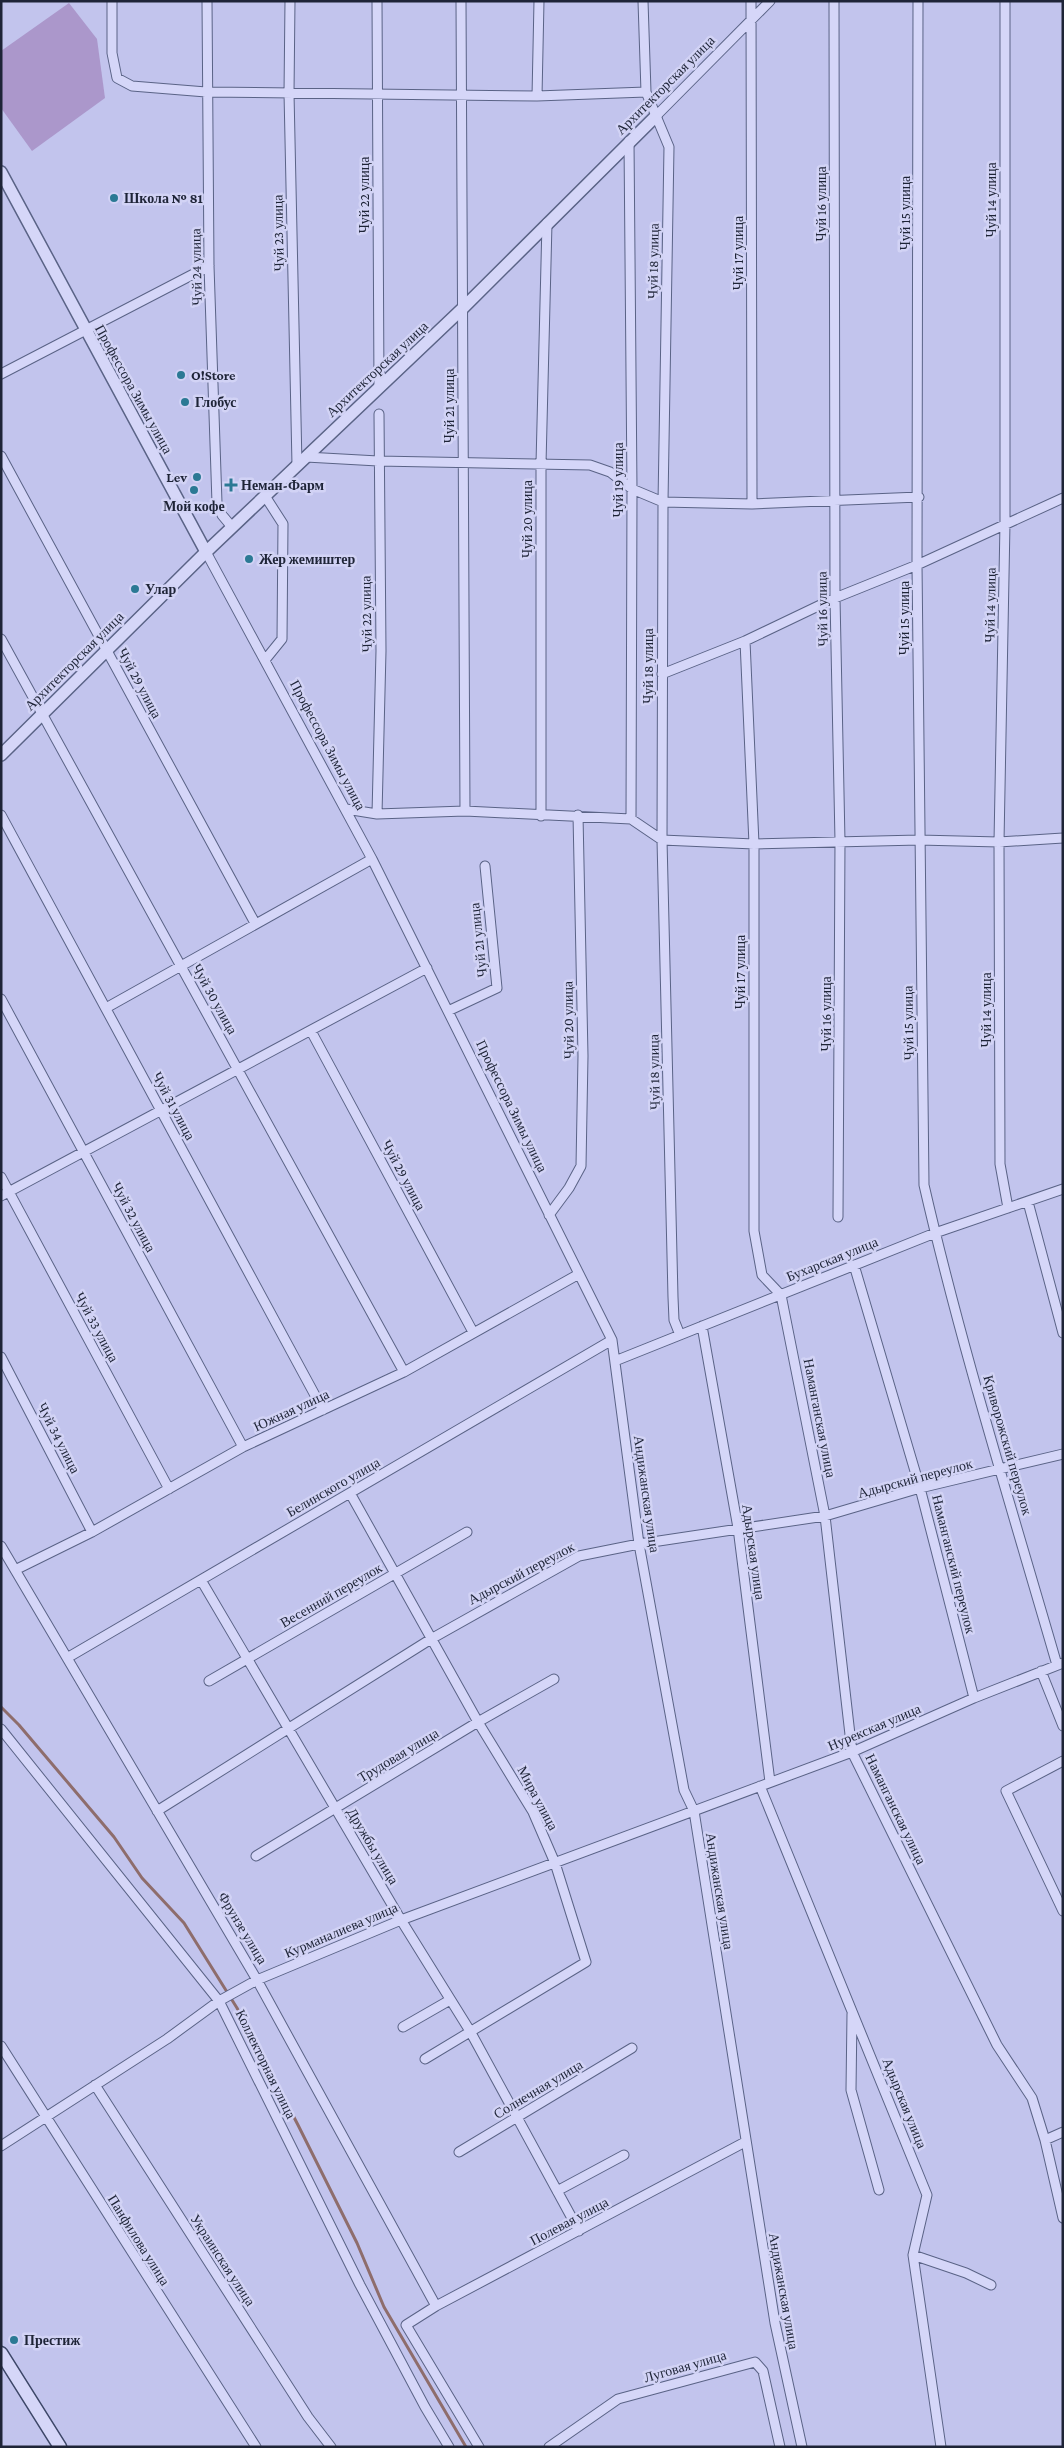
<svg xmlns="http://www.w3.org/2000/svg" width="1064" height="2448" viewBox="0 0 1064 2448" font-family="'Crimson Pro',serif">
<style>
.green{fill:#ab97cb}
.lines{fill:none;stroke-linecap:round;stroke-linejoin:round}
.stream{stroke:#8e6d6c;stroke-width:3}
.minor-casing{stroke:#5a6386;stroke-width:11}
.tertiary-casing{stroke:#5a6386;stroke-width:14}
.secondary-casing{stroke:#3d4768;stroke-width:15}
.minor{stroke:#d5d6f8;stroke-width:9}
.tertiary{stroke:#d5d6f8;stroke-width:11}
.secondary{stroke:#d5d6f8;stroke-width:12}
.poi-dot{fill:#2b7994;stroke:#d2d3f5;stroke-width:2}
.labels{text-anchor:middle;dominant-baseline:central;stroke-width:5;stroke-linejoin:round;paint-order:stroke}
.street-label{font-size:14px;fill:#1e2437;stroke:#d2d3f5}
.poi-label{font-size:14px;font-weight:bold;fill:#1e2437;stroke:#d2d3f5;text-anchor:start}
</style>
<rect width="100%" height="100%" fill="#c2c4ed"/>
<!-- green -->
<path class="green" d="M69 3 97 39 105 98 32 151 1 108V51Z"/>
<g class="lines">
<!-- stream -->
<path class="stream" d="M1 1707 19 1725 114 1837 142 1878 184 1923 237 2008 298 2125 357 2243 384 2307 466 2447"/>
<!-- minor casing -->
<g class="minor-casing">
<path id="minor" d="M112 1V53L117 78 132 86 206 92 537 96 646 92
M207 1 209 266 217 503 222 515 232 527
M290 1 289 93 297 465
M377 1 379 388
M461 1 465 811
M643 1 646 92 669 147 663 502 662 840 673 1297 674 1320 680 1335
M751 1 752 504
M834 1 835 598 840 841 838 1217
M918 1 917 565 924 1185C961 1346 1011 1506 1057 1665
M1005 1V523L999 842 1000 1164 1008 1208
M537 96 539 1
M656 116 770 1
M629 141 632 489 631 819
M1 374 209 266
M1 456 255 923
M306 457 378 461 590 465 610 472 632 489 663 502 752 504 919 497
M206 552 372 859 612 1340 639 1544 684 1790 694 1811 775 2323 802 2447
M1 639 404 1372
M745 641 754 844V1231L762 1275 781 1295 825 1516 852 1752 997 2045 1032 2098 1045 2140 1063 2218
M265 660 282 639 283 524 265 496
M662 674 745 641 835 598 917 565 1063 498
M346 809 377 814 465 811 631 819 662 840 754 844 919 840 999 842 1063 838
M377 814 381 651 379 414
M1 815 323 1410
M541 816V464L547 223
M1 999 243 1447
M106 1008 372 859
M448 1011 497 988 485 866
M311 1031 473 1332
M1 1177 169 1489
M1 1196 427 968
M1028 1202 1063 1333
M549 1215 569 1188 581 1166 583 1056 578 815
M854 1265 920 1488 974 1698
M702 1326 738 1528 770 1782
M1 1357 92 1532
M615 1361 935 1233 1063 1189
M350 1493 478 1722 533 1812 555 1863 586 1962 425 2059
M1 1546 257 1980 436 2306
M15 1570 92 1532 243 1447 404 1372 579 1274
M201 1580 401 1920 470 2031 579 2231
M67 1658 612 1340
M1041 1671 1063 1726
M209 1681 467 1532
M1 1729 219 2001 360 2285 425 2407 449 2447
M1063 1761 1006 1791 1063 1911
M760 1786 927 2195 913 2255 941 2447
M157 1811 431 1639 579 1556 639 1544 825 1516 920 1488 1063 1454
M256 1856 478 1722 554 1679
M852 2014 851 2090 879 2190
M403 2027 450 2000
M1 2046 256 2447
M95 2085 308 2417 331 2447
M1045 2140 1063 2132
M1 2146 167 2039 219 2001 257 1980 401 1920 852 1752 974 1698 1063 1663
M459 2152 632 2048
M557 2191 624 2155
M913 2255 966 2273 991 2285
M479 2447 406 2325 436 2306 745 2142
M549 2447 618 2399 755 2362 763 2371 780 2447"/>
</g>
<!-- tertiary casing -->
<g class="tertiary-casing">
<path id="tertiary" d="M1 172 206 552
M1 755 206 552 463 308 656 116"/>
</g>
<!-- secondary casing -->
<g class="secondary-casing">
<path id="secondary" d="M1 2353 60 2447"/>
</g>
<!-- minor -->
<use href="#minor" class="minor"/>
<!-- tertiary -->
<use href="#tertiary" class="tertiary"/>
<!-- secondary -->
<use href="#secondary" class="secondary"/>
</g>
<!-- markers -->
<g class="poi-dot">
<circle cx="114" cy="198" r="5"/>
<circle cx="181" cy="375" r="5"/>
<circle cx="185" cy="402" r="5"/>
<circle cx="197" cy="477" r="5"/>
<path d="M228.5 477.5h5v5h5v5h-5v5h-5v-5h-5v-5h5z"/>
<circle cx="194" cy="490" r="5"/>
<circle cx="249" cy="559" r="5"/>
<circle cx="135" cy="589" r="5"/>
<circle cx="14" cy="2340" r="5"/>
</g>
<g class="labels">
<!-- street labels -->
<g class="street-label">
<text transform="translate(665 85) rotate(-45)">Архитекторская улица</text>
<text transform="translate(364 195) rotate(-90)">Чуй 22 улица</text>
<text transform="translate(991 200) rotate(-90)">Чуй 14 улица</text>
<text transform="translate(821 204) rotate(-90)">Чуй 16 улица</text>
<text transform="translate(905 213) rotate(-90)">Чуй 15 улица</text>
<text transform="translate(278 233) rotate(-91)">Чуй 23 улица</text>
<text transform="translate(738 253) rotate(-90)">Чуй 17 улица</text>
<text transform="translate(653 261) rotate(-89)">Чуй 18 улица</text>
<text transform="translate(196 267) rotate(-91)">Чуй 24 улица</text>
<text transform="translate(377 369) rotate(-43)">Архитекторская улица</text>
<text transform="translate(134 389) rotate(61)">Профессора Зимы улица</text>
<text transform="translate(449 406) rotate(-90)">Чуй 21 улица</text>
<text transform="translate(618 480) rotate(-90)">Чуй 19 улица</text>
<text transform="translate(527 519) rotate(-90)">Чуй 20 улица</text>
<text transform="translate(990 605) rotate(-89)">Чуй 14 улица</text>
<text transform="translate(822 609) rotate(-91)">Чуй 16 улица</text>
<text transform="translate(366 614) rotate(-91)">Чуй 22 улица</text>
<text transform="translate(904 618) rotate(-90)">Чуй 15 улица</text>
<text transform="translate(74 661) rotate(-45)">Архитекторская улица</text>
<text transform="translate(648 666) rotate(-90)">Чуй 18 улица</text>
<text transform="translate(140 683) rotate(62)">Чуй 29 улица</text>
<text transform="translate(328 745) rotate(62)">Профессора Зимы улица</text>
<text transform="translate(478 940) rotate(-96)">Чуй 21 улица</text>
<text transform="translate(740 972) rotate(-90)">Чуй 17 улица</text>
<text transform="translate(215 999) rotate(61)">Чуй 30 улица</text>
<text transform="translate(986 1010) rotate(-90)">Чуй 14 улица</text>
<text transform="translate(826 1014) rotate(-90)">Чуй 16 улица</text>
<text transform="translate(568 1020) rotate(-91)">Чуй 20 улица</text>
<text transform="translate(908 1023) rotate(-91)">Чуй 15 улица</text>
<text transform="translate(654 1072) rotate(-91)">Чуй 18 улица</text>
<text transform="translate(174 1106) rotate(62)">Чуй 31 улица</text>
<text transform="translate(512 1106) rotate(64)">Профессора Зимы улица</text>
<text transform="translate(404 1175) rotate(62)">Чуй 29 улица</text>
<text transform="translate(134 1217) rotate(62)">Чуй 32 улица</text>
<text transform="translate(832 1259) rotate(-22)">Бухарская улица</text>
<text transform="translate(97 1327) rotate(62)">Чуй 33 улица</text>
<text transform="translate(291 1410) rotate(-25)">Южная улица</text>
<text transform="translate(820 1418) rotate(79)">Наманганская улица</text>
<text transform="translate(59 1438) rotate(63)">Чуй 34 улица</text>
<text transform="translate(1008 1445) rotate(74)">Криворожский переулок</text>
<text transform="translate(915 1478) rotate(-15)">Адырский переулок</text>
<text transform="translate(333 1487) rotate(-30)">Белинского улица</text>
<text transform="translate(647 1494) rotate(82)">Андижанская улица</text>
<text transform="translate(754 1552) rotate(82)">Адырская улица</text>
<text transform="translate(954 1564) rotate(76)">Наманганский переулок</text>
<text transform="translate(521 1573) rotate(-28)">Адырский переулок</text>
<text transform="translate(331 1595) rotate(-30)">Весенний переулок</text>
<text transform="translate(874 1727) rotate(-23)">Нурекская улица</text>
<text transform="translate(398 1755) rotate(-31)">Трудовая улица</text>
<text transform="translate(538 1798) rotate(62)">Мира улица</text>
<text transform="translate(896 1809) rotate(64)">Наманганская улица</text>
<text transform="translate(373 1846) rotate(59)">Дружбы улица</text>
<text transform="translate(720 1891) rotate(81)">Андижанская улица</text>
<text transform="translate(243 1928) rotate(59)">Фрунзе улица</text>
<text transform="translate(341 1930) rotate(-23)">Курманалиева улица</text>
<text transform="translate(266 2064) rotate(64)">Коллекторная улица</text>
<text transform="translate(538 2089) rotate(-31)">Солнечная улица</text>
<text transform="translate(905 2103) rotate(68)">Адырская улица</text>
<text transform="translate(569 2221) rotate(-28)">Полевая улица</text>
<text transform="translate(139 2240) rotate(58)">Панфилова улица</text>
<text transform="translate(223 2260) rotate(57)">Украинская улица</text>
<text transform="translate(784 2291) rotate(80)">Андижанская улица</text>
<text transform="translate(685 2366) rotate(-16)">Луговая улица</text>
</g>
<!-- poi labels -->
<g class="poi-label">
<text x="124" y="198">Школа № 81</text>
<text x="191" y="375">O!Store</text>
<text x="195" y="402">Глобус</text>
<text x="187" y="477" text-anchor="end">Lev</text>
<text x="241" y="485">Неман-Фарм</text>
<text x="194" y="506" text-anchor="middle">Мой кофе</text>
<text x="259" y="559">Жер жемиштер</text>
<text x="145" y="589">Улар</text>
<text x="24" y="2340">Престиж</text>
</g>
</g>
<!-- border -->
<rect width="1064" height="2448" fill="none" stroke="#1e2437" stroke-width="5"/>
</svg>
